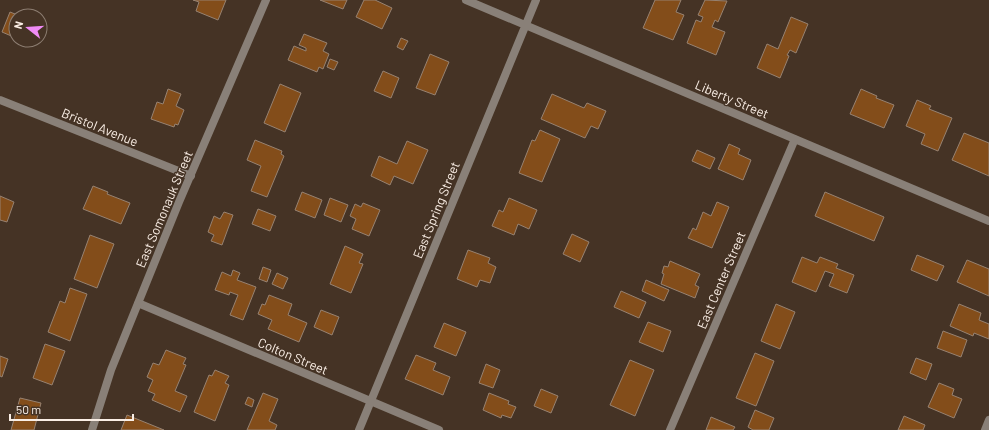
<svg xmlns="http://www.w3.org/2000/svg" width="989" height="430" viewBox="0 0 989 430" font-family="Barlow,sans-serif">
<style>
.building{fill:#834d1a;stroke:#978271}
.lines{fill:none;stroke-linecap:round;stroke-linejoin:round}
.street{stroke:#898078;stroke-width:8}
.labels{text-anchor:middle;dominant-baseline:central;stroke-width:3;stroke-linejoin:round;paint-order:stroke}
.street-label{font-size:13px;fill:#faeee5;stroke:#453325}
</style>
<rect width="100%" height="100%" fill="#453325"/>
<!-- building -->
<path class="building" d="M193 0H226L218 20 196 11 199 2Z
M320 0H347L343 9Z
M364 0H375L392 8 382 29 356 17Z
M655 0H681L676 12 684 15 673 40 643 28Z
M705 0 727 1 718 22 715 20 712 27 725 32 716 55 687 43 696 20 701 22 703 17 698 15Z
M10 12 20 16H16V38L2 32Z
M791 17 808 24 796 53 790 50 787 55 789 56 780 78 757 68 767 44 778 49Z
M304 34 327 43 323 51 329 54 323 69 319 67 317 72 288 60 294 46 306 51V48L299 45Z
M401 38 408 41 403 50 397 47Z
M430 54 449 62 435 95 416 88Z
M330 59 338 62 334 70 327 67Z
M383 71 399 78 391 98 374 91Z
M280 84 301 93 285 132 264 123Z
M168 89 181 94 176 106 184 110 178 125 175 124 174 127 151 119 157 102 163 104Z
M861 89 877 96 876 98 894 105 884 128 850 114Z
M552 94 584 108 587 103 606 111 598 129 591 126 585 138 541 119Z
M917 100 931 106 929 109 952 118 938 151 921 144 925 134 906 126Z
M540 130 560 139 542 182 519 173 532 140 535 141Z
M964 133 989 143V176L952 160Z
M255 140 282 151 281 154 284 156 267 197 251 191 261 166 247 160Z
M407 141 428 150 413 184 394 176 390 185 371 176 379 156 397 164Z
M729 144 740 149 738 154 751 160 743 180 718 169Z
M697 150 715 158 710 169 692 161Z
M93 186 108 192 107 194 130 203 121 224 83 209Z
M302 192 322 200 315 218 295 210Z
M825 192 884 217 874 241 815 216Z
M0 196 14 202 7 222 0 220Z
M330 198 348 205 341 222 324 215Z
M509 198 537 210 529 229 518 224 514 235 492 226 499 210 503 212Z
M717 202 729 207 712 248 688 238 693 228 696 230 703 212 711 216Z
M363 203 380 210 369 236 352 229 356 219 350 216 355 204 361 207Z
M258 209 276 216 270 231 252 224Z
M224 212 233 215 222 245 211 241 214 235 208 232 214 216 220 219Z
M572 234 589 242 580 262 563 254Z
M90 235 114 244 97 288 74 279Z
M345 246 363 254 359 263 363 264 351 293 330 284Z
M468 250 490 258 488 263 496 267 490 283 480 280 477 287 457 279Z
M917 255 944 266 937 281 911 270Z
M802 257 817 263 820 257 838 264 836 268 854 275 847 293 829 286 834 274 825 271 816 292 792 282Z
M967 260 989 269V296L957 282Z
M670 261 700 274 695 285 699 287 695 298 661 284 664 274 662 273 664 266 668 267Z
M263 267 271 270 267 282 259 279Z
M233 270 240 273 237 280 256 287 243 320 230 315 238 295 230 292 229 295 215 290 222 272 231 276Z
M277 273 288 278 283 289 272 284Z
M646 280 669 290 664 301 642 291Z
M70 288 87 294 70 341 48 332 60 301 65 303Z
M621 291 646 302 639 318 614 307Z
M269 295 292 304 288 315 307 323 299 342 268 329 272 320 258 314 262 304 265 305Z
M776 304 795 312 780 349 761 341Z
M959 304 981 313 979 320 989 324V339L974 333 973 336 950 326Z
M321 310 339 317 332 335 314 327Z
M648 322 671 331 663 352 639 342Z
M444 323 466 332 456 356 434 347Z
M943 331 967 340 961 357 937 348Z
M45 344 65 351 52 385 33 378Z
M166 350 186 358 183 364 186 365 175 391 187 396 180 412 152 400 155 394 148 391 153 380 147 377 153 363 159 365Z
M755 353 774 361 756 406 736 398Z
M416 355 436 363 433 370 450 377 443 395 405 379Z
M0 356 8 359 2 377 0 376Z
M916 358 932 364 926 380 910 373Z
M630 360 654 370 635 416 610 405Z
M486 364 500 370 493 388 479 383Z
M215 370 229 376 225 383 229 385 215 421 194 412 209 375 212 376Z
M939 383 954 389 952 395 962 399 954 418 928 407Z
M541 389 558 396 551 413 534 406Z
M263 393 278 399 269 421 277 425 275 430H247Z
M489 393 509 401 508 404 516 407 511 418 502 415 501 418 483 410Z
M248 397 254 400 252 407 245 404Z
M20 398 41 403 34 430H11Z
M755 410 774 418 769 430H753L748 427Z
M127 415 164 430H121Z
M904 416 925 425 923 430H898Z
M711 417 735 427 733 430H706Z"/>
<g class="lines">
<!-- street -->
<path class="street" d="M466 0 989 221
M0 100 191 176
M138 303 439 430
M92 430 111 370 179 202 266 0
M359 430 536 0
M670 430 795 139
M985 430 989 420"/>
</g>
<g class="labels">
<!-- street labels -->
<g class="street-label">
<text transform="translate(732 99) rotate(23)">Liberty Street</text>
<text transform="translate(100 127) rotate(22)">Bristol Avenue</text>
<text transform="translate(164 209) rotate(-67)">East Somonauk Street</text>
<text transform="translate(436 210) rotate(-68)">East Spring Street</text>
<text transform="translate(721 280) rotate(-67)">East Center Street</text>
<text transform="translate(293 356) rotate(23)">Colton Street</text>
</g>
</g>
<!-- north arrow -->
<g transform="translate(28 28) rotate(287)"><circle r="19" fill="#453325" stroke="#8d7e72"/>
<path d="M0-3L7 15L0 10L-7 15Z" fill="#f08bf5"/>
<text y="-6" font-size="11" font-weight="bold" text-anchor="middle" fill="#faeee5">N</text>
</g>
<!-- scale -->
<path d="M10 414v6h123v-6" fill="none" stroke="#faeee5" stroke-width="2"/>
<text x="16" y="414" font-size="12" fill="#faeee5" stroke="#453325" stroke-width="3" paint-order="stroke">50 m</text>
</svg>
